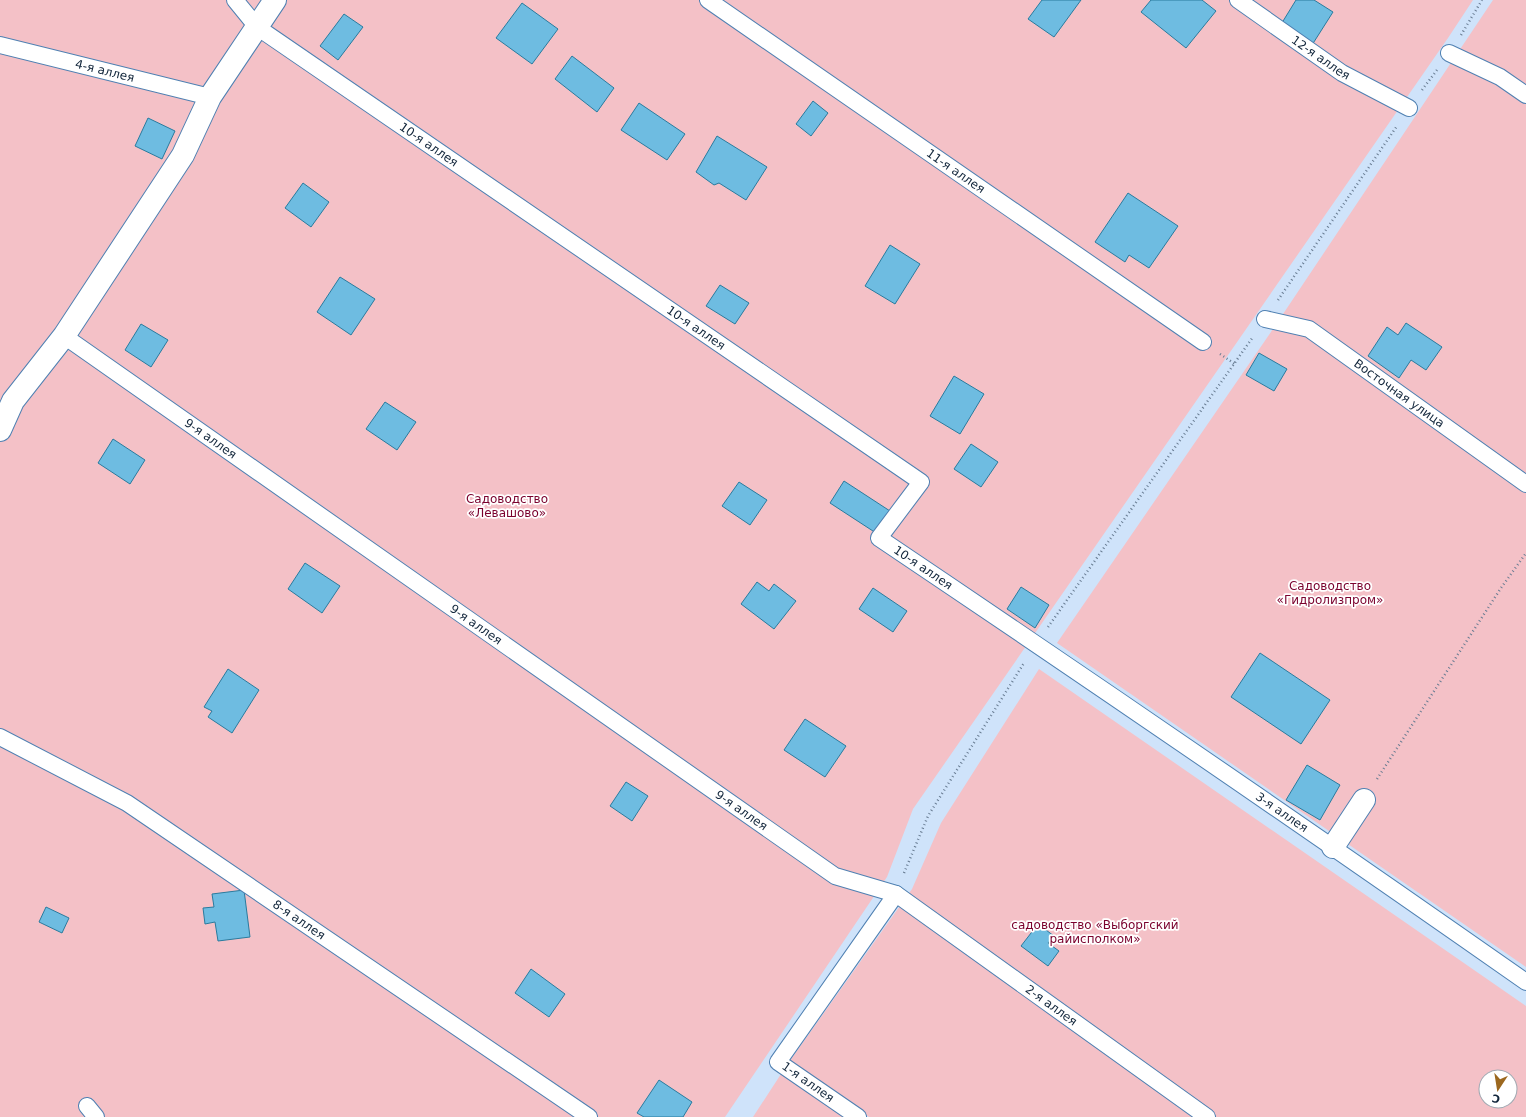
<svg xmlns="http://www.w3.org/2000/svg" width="1526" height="1117" viewBox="0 0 1526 1117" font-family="'DejaVu Sans',sans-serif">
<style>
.green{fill:#f4c1c7;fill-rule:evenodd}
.building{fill:#6ebce1;stroke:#297b9e}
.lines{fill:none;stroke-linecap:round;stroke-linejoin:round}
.service-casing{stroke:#4f80b2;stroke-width:18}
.minor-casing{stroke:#4f80b2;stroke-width:24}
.path{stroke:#687c92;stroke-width:2.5;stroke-dasharray:1 3;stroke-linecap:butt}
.service{stroke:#fff;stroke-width:16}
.minor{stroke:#fff;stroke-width:22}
.labels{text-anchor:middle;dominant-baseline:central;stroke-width:3.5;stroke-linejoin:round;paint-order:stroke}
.street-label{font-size:12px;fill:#12263b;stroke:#fff}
.park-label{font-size:12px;fill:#7a012d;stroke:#fff}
</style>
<rect width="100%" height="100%" fill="#cfe3fa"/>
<!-- green -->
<path class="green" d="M0 0H1473L1448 38 913 809 887 877 725 1117H0Z
M1493 0H1526V967L1057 643 1273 329Z
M1039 669 1526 1006V1117H869L789 1062 912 889 941 823ZM1486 1077H1510V1101H1486Z
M781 1074 844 1117H753Z"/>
<!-- building -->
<path class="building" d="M1042 0H1081L1054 37 1028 19Z
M1151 0H1202L1216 11 1186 48 1141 12Z
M1296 0H1314L1333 12 1312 45 1280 26Z
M522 3 558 29 532 64 496 38Z
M344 14 363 27 338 60 320 46Z
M572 56 614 88 597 112 555 79Z
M813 101 828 113 811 136 796 124Z
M639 103 685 134 667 160 621 130Z
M148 118 175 131 162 159 135 146Z
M717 136 767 167 746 200 719 183 714 185 696 172Z
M303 183 329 202 311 227 285 208Z
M1128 193 1178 226 1149 268 1129 255 1125 262 1095 242Z
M890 245 920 264 895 304 865 286Z
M340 277 375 299 351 335 317 312Z
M720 285 749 303 735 324 706 306Z
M1406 323 1442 347 1426 370 1411 360 1399 378 1368 356 1387 327 1398 335Z
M141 324 168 340 151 367 125 350Z
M1259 353 1287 369 1274 391 1246 375Z
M954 376 984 394 960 434 930 416Z
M385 402 416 422 397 450 366 429Z
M113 439 145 460 130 484 98 463Z
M971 444 998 462 981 487 954 469Z
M844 481 890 511 876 533 830 503Z
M739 482 767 500 750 525 722 506Z
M305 563 340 586 322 613 288 589Z
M757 582 769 591 774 584 796 601 774 629 741 604Z
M1021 587 1049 605 1035 628 1007 609Z
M873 588 907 611 893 632 859 609Z
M1260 653 1330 700 1301 744 1231 697Z
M228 669 259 690 232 733 208 717 212 711 204 707Z
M805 719 846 746 825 777 784 750Z
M1307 765 1340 785 1320 820 1286 800Z
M626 782 648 796 632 821 610 806Z
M244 890 250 937 218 941 215 922 205 924 203 908 214 907 212 894Z
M46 907 69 918 62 933 39 922Z
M1038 924 1054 936 1048 943 1059 951 1048 966 1021 946Z
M531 969 565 994 549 1017 515 993Z
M659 1080 692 1102 683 1117H644L637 1113Z"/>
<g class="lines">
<!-- service casing -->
<g class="service-casing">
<g id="service">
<path id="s1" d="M235 0 257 27 921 482 879 538C1096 684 1312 832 1526 982"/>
<path id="s2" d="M708 0 1203 342"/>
<path id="s3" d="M1238 0 1342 73 1409 108"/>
<path id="s4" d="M0 45 210 97"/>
<path d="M1449 53 1500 77 1526 95"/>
<path id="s5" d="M1265 319 1309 329 1526 484"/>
<path id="s6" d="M64 336 835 876 896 894 1207 1117"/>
<path id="s7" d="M0 737 127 803 589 1117"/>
<path d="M87 1106 96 1117"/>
<path d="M858 1117 778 1062 896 894"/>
</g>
</g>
<!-- minor casing -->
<g class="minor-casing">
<path id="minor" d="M0 430 13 401 64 336 183 155 210 97 275 0
M1333 847 1364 800"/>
</g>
<!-- path -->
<path class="path" d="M1461 35 1482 0
M1422 90 1437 70
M1278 300 1397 126
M1220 354 1235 364
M1048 627 1253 337
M1377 779 1501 588 1526 553
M904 873 928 816 1024 663"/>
<!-- service -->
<use href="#service" class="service"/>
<!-- minor -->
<use href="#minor" class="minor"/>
</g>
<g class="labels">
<!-- street labels -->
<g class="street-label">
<text stroke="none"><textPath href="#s3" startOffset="101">12-я аллея</textPath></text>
<text stroke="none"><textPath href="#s4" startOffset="108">4-я аллея</textPath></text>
<text stroke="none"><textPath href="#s1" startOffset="243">10-я аллея</textPath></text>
<text stroke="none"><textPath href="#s2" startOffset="301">11-я аллея</textPath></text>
<text stroke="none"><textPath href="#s1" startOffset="567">10-я аллея</textPath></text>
<text stroke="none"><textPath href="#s5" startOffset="156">Восточная улица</textPath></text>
<text stroke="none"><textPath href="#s6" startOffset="179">9-я аллея</textPath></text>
<text stroke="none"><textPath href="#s1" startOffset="963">10-я аллея</textPath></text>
<text stroke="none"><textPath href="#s6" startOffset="503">9-я аллея</textPath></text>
<text stroke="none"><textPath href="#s6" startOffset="827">9-я аллея</textPath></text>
<text stroke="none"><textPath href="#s1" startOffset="1397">3-я аллея</textPath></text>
<text stroke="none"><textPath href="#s7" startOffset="351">8-я аллея</textPath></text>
<text stroke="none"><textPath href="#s6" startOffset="1196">2-я аллея</textPath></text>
<text transform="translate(808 1082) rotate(35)">1-я аллея</text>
</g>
<!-- park labels -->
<g class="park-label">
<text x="507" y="499">Садоводство<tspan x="507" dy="14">«Левашово»</tspan></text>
<text x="1330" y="586">Садоводство<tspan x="1330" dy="14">«Гидролизпром»</tspan></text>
<text x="1095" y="925">садоводство «Выборгский<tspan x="1095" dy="14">райисполком»</tspan></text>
</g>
</g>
<!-- north arrow -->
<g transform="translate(1498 1089) rotate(192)"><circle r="19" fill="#ffffff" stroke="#a0a8b1"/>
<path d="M0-3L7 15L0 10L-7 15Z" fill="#9c681f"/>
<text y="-6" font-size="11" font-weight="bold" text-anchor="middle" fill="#12263b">С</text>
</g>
</svg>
